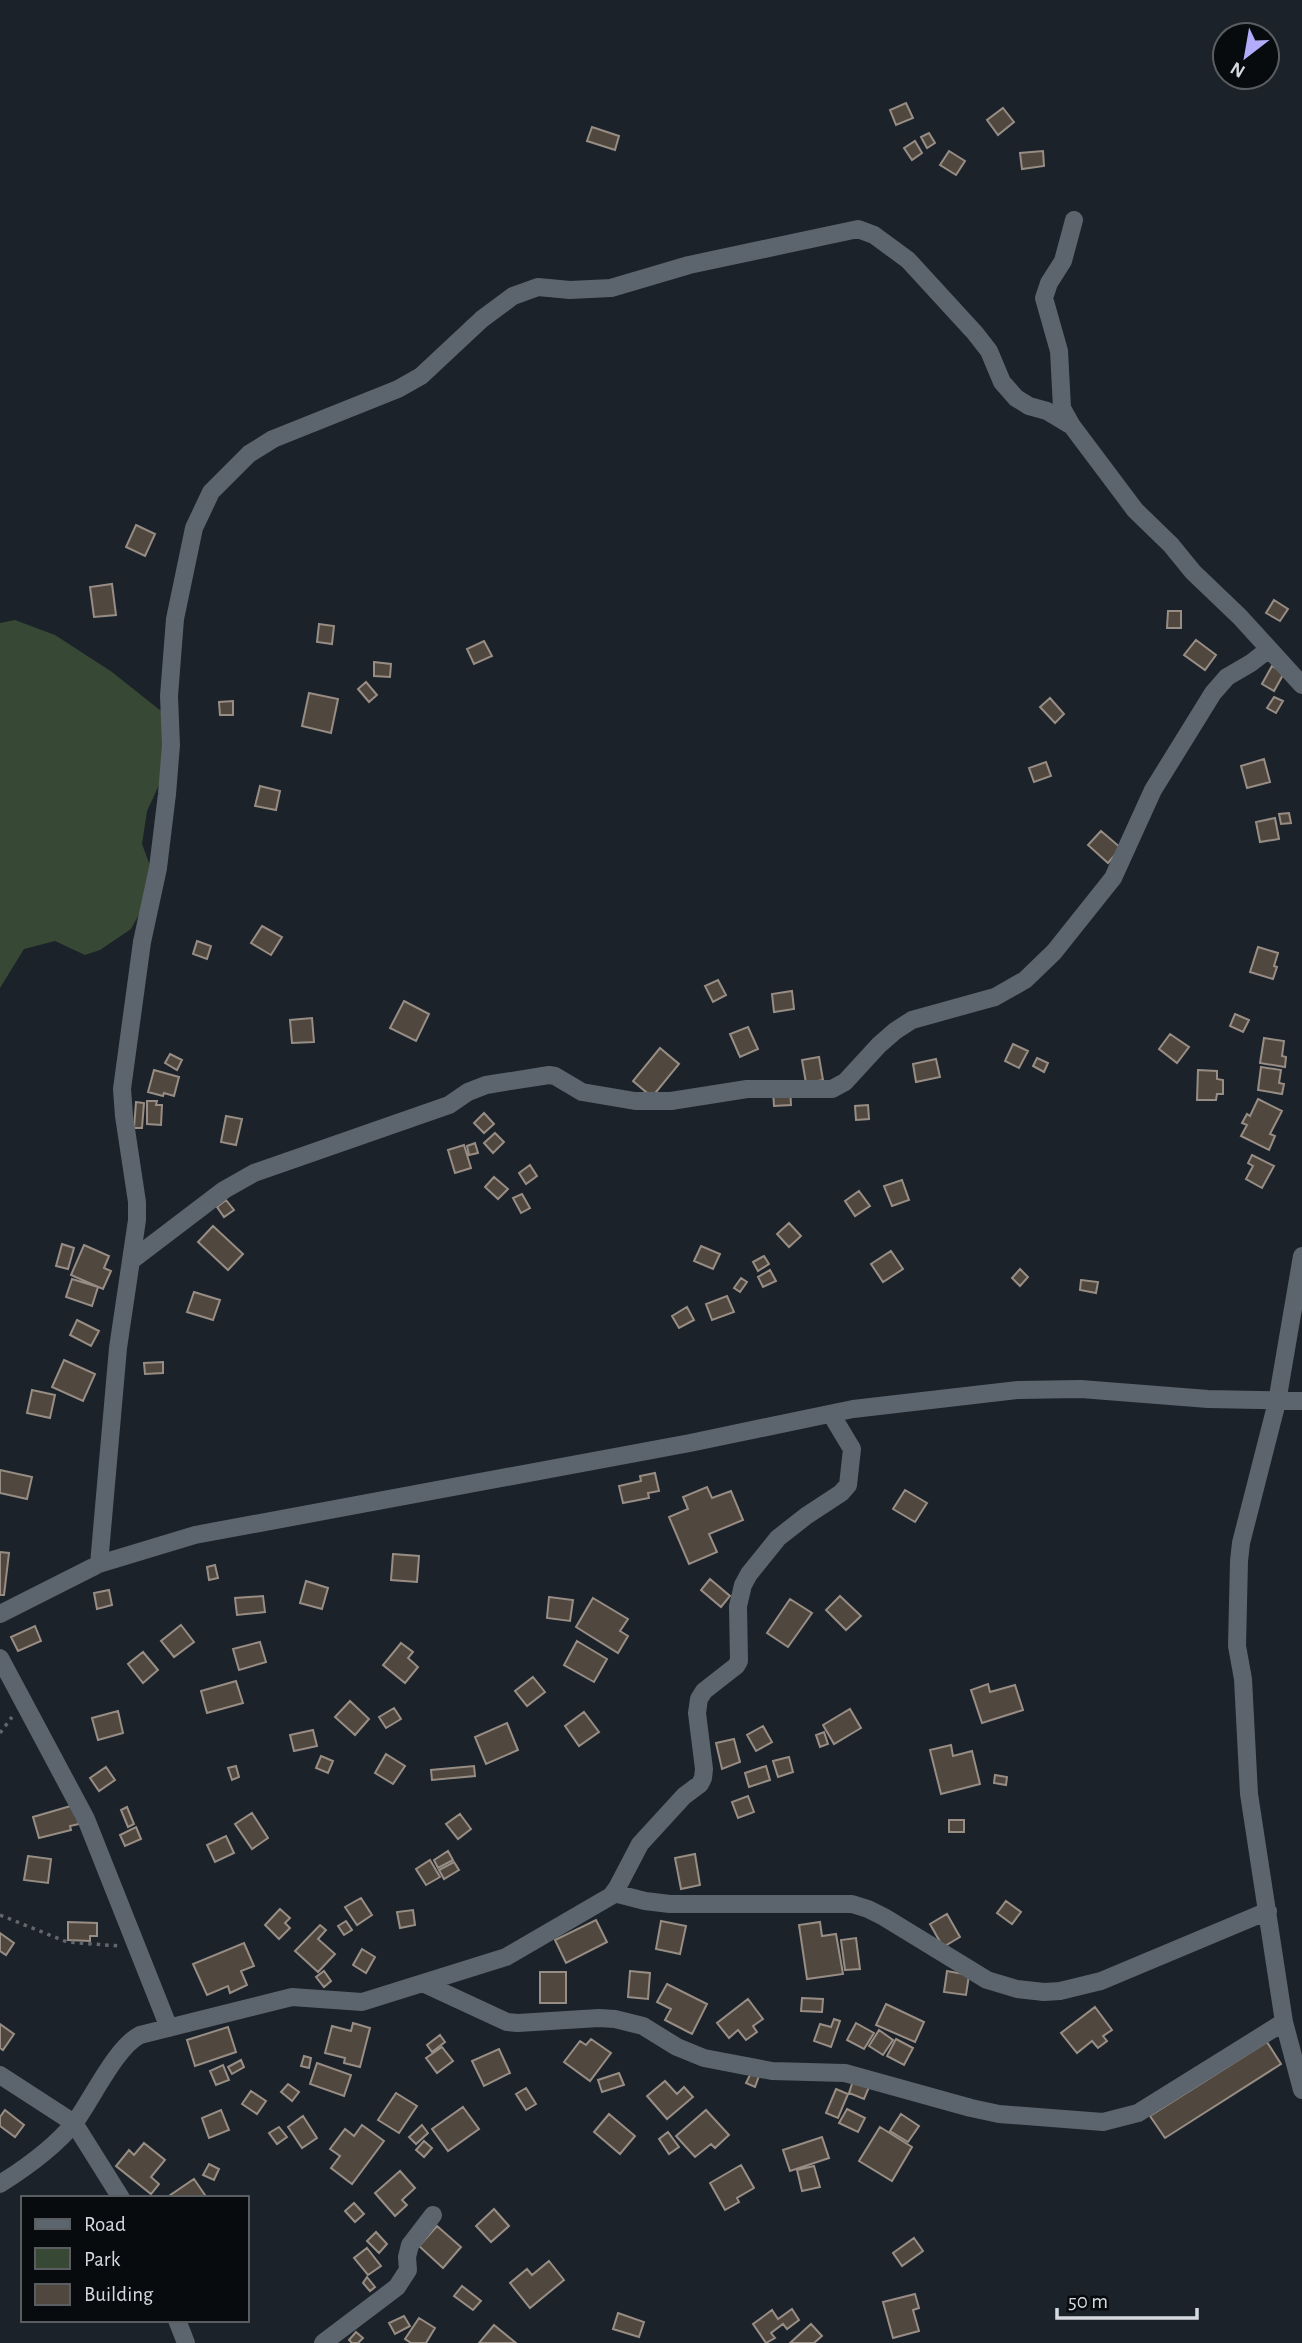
<svg xmlns="http://www.w3.org/2000/svg" width="1302" height="2343" viewBox="0 0 1302 2343" font-family="'Alegreya Sans',sans-serif">
<style>
.green{fill:#374934}
.building{fill:#50473f;stroke:#978d84;stroke-width:2}
.lines{fill:none;stroke-linecap:round;stroke-linejoin:round}
.path{stroke:#61676d;stroke-width:3.5;stroke-dasharray:3.5 5;stroke-linecap:butt}
.minor{stroke:#5c646d;stroke-width:18}
</style>
<rect width="100%" height="100%" fill="#1b2229"/>
<!-- green -->
<path class="green" d="M15 620 55 635 112 672 166 715 159 785 147 811 142 844 152 871 147 900 131 929 100 950 85 955 55 941 24 949 0 988V623Z"/>
<!-- building -->
<path class="building" d="M906 103 913 118 896 125 890 110Z
M1003 108 1014 122 998 135 987 120Z
M592 127 619 136 615 150 587 141Z
M929 133 935 143 927 148 921 137Z
M915 141 922 153 912 160 904 148Z
M949 151 965 161 956 175 940 165Z
M1043 151 1044 166 1022 169 1020 153Z
M136 525 155 534 145 556 126 547Z
M112 584 116 615 94 617 90 587Z
M1274 600 1288 609 1280 621 1266 613Z
M1168 611H1181V628H1167Z
M319 624 334 626 332 644 317 642Z
M1196 640 1216 655 1205 670 1184 655Z
M484 641 492 656 474 664 467 649Z
M374 662 391 664 390 677 374 676Z
M1272 666 1284 673 1274 691 1262 684Z
M366 682 377 695 369 702 358 689Z
M309 693 338 699 331 733 302 726Z
M1274 697 1283 701 1276 713 1267 708Z
M1050 698 1064 714 1055 723 1040 707Z
M233 701V715H220L219 702Z
M1264 759 1270 782 1247 788 1241 766Z
M1046 762 1051 776 1034 782 1029 768Z
M260 786 280 791 276 810 255 806Z
M1289 813 1291 823 1281 824 1279 814Z
M1275 818 1279 839 1260 842 1256 822Z
M1101 831 1121 848 1108 863 1088 845Z
M262 926 282 937 271 955 251 943Z
M197 941 211 946 207 959 193 954Z
M1258 947 1278 953 1274 966 1277 967 1273 979 1250 972Z
M718 980 726 995 713 1002 705 986Z
M792 991 794 1009 774 1012 772 994Z
M404 1001 429 1014 416 1041 390 1028Z
M1235 1014 1249 1020 1243 1032 1230 1026Z
M312 1018 314 1042 292 1043 290 1020Z
M748 1027 758 1049 740 1057 730 1034Z
M1170 1034 1189 1047 1177 1063 1159 1049Z
M1264 1038 1284 1041 1282 1056 1286 1057 1285 1067 1260 1063Z
M1013 1044 1028 1051 1019 1068 1005 1061Z
M660 1048 679 1064 652 1097 633 1081Z
M170 1054 182 1060 177 1070 165 1063Z
M819 1057 823 1080 806 1083 802 1060Z
M1037 1058 1048 1063 1044 1072 1033 1066Z
M936 1059 940 1077 916 1082 913 1064Z
M1261 1067 1281 1070 1279 1083 1284 1084 1282 1094 1258 1090Z
M154 1070 179 1077 174 1096 164 1093 163 1096 148 1092Z
M1198 1070 1217 1071V1079L1223 1080V1094H1217L1216 1100H1197Z
M790 1089 791 1105 774 1106 773 1091Z
M1258 1099 1282 1111 1270 1134 1275 1136 1269 1150 1241 1136 1247 1125 1242 1123 1247 1114 1250 1116Z
M147 1101H157L156 1105H162L161 1125 147 1124Z
M136 1102 144 1103 142 1128H134Z
M868 1105 869 1119 856 1120 855 1106Z
M484 1113 494 1124 484 1133 474 1123Z
M226 1116 242 1119 236 1145 221 1142Z
M495 1133 504 1142 493 1153 484 1143Z
M475 1143 478 1153 469 1155 467 1146Z
M464 1145 471 1168 455 1173 448 1150Z
M1252 1155 1274 1166 1262 1188 1246 1179 1253 1166 1248 1163Z
M530 1165 537 1176 526 1184 519 1173Z
M494 1177 508 1189 498 1199 485 1187Z
M902 1180 909 1200 892 1206 884 1186Z
M859 1191 870 1206 855 1216 845 1201Z
M522 1194 530 1208 521 1213 513 1198Z
M226 1200 234 1210 224 1217 217 1207Z
M789 1223 801 1236 789 1247 777 1234Z
M213 1226 243 1254 228 1270 198 1242Z
M62 1244 74 1248 68 1269 56 1266Z
M84 1245 109 1256 104 1268 111 1271 103 1289 71 1275Z
M701 1246 720 1254 713 1269 694 1261Z
M891 1251 903 1269 883 1282 871 1264Z
M764 1256 769 1264 758 1271 753 1262Z
M1020 1269 1028 1277 1020 1286 1012 1278Z
M770 1270 776 1281 763 1287 758 1277Z
M741 1278 747 1282 740 1292 734 1288Z
M72 1279 98 1287 92 1306 66 1297Z
M1081 1280 1098 1282 1096 1293 1080 1290Z
M194 1292 220 1300 213 1320 187 1312Z
M727 1296 734 1312 712 1320 706 1304Z
M687 1307 694 1320 679 1328 672 1316Z
M77 1320 99 1331 91 1346 70 1335Z
M64 1360 95 1374 83 1401 52 1387Z
M163 1362V1373L145 1374 144 1363Z
M32 1390 55 1395 50 1418 27 1413Z
M0 1470 32 1477 27 1499 0 1493Z
M655 1473 659 1491 648 1493 649 1498 623 1503 619 1486 641 1481 640 1476Z
M707 1487 712 1498 731 1491 743 1520 709 1534 717 1552 689 1564 669 1517 688 1509 683 1497Z
M905 1490 927 1503 915 1522 893 1509Z
M0 1552 9 1553 4 1595H0Z
M393 1554 419 1556 417 1582 391 1580Z
M215 1565 218 1578 209 1580 207 1567Z
M710 1579 730 1596 721 1607 701 1590Z
M306 1581 328 1588 322 1609 300 1603Z
M109 1590 112 1605 97 1609 94 1593Z
M263 1596 265 1612 237 1615 235 1598Z
M840 1596 861 1616 846 1630 826 1610Z
M549 1597 573 1600 570 1621 547 1618Z
M593 1598 628 1619 620 1631 628 1636 618 1653 576 1627Z
M790 1599 812 1613 788 1647 767 1633Z
M181 1625 194 1642 174 1657 161 1641Z
M35 1626 41 1641 18 1651 11 1637Z
M577 1641 607 1659 594 1682 564 1665Z
M260 1642 266 1662 239 1670 233 1649Z
M401 1643 413 1652 408 1658 418 1667 405 1683 383 1665Z
M143 1652 158 1670 143 1683 128 1664Z
M533 1677 545 1692 527 1706 515 1691Z
M236 1681 243 1703 207 1713 201 1691Z
M988 1684 990 1692 1015 1685 1023 1710 982 1723 971 1690Z
M350 1701 369 1719 355 1735 335 1717Z
M394 1708 401 1719 386 1728 379 1717Z
M850 1709 861 1728 834 1744 823 1725Z
M118 1711 123 1733 98 1740 92 1718Z
M584 1712 599 1732 579 1746 565 1726Z
M507 1723 518 1750 486 1764 475 1737Z
M763 1726 772 1742 756 1751 747 1735Z
M313 1730 317 1746 294 1751 290 1735Z
M824 1732 828 1744 820 1747 816 1735Z
M734 1739 740 1762 722 1769 716 1743Z
M951 1745 953 1756 972 1751 980 1784 941 1794 930 1750Z
M386 1754 405 1766 393 1784 375 1773Z
M321 1756 333 1761 328 1773 316 1768Z
M789 1757 793 1772 778 1777 773 1761Z
M236 1766 239 1777 232 1780 228 1768Z
M474 1766 475 1776 432 1780 431 1770Z
M766 1766 770 1780 749 1787 745 1773Z
M106 1767 115 1780 99 1791 90 1778Z
M995 1775 1007 1777 1006 1785 994 1783Z
M748 1796 754 1812 738 1818 732 1802Z
M74 1805 79 1824 70 1826 71 1830 39 1838 33 1817Z
M127 1807 134 1824 128 1827 121 1810Z
M252 1813 268 1838 252 1849 235 1824Z
M460 1814 471 1829 458 1839 446 1824Z
M949 1820H964V1832H949Z
M136 1827 141 1839 125 1846 120 1835Z
M226 1836 234 1853 215 1862 207 1845Z
M448 1851 453 1860 438 1868 434 1860Z
M695 1854 700 1885 681 1889 675 1858Z
M28 1856 51 1859 48 1883 24 1880Z
M430 1860 440 1877 426 1885 416 1869Z
M454 1862 459 1870 444 1879 439 1870Z
M361 1898 372 1915 357 1925 345 1907Z
M1006 1901 1021 1912 1012 1924 997 1913Z
M280 1909 290 1918 285 1923 290 1928 279 1939 265 1925Z
M413 1910 415 1925 400 1928 397 1912Z
M947 1914 960 1937 943 1947 930 1924Z
M596 1920 607 1942 566 1963 555 1940Z
M346 1921 352 1930 344 1935 338 1926Z
M661 1921 686 1926 680 1954 656 1949Z
M68 1922 97 1923V1936H90V1941L68 1940Z
M820 1922 822 1936 836 1934 843 1974 807 1979 799 1925Z
M320 1925 326 1930 318 1939 335 1954 318 1972 295 1951Z
M0 1933 14 1943 6 1955 0 1951Z
M856 1938 860 1969 845 1970 841 1940Z
M244 1943 254 1966 241 1971 247 1985 230 1993 228 1986 207 1995 193 1964Z
M362 1949 375 1957 366 1973 353 1965Z
M324 1971 331 1981 324 1987 316 1977Z
M630 1971 650 1973 648 1999 628 1997Z
M947 1971 969 1975 966 1995 944 1992Z
M540 1972H566V2003H540Z
M667 1984 707 2004 692 2034 665 2020 671 2009 657 2002Z
M802 1998 823 1999 822 2012 801 2011Z
M748 1999 763 2019 753 2026 757 2032 746 2040 738 2030 729 2038 717 2023Z
M886 2004 924 2022 915 2042 876 2025Z
M1095 2007 1112 2030 1103 2036 1107 2041 1098 2048 1092 2041 1077 2053 1061 2033Z
M834 2019 840 2021 831 2047 814 2041 820 2024 831 2027Z
M353 2023 370 2028 360 2067 344 2063 345 2058 325 2053 332 2026 351 2031Z
M856 2023 874 2033 864 2049 847 2040Z
M0 2024 14 2034 3 2050 0 2048Z
M228 2027 236 2052 195 2066 187 2040Z
M879 2030 893 2040 883 2055 869 2046Z
M440 2035 445 2042 432 2052 427 2045Z
M591 2039 611 2053 590 2081 564 2062 580 2041 586 2045Z
M896 2039 913 2048 904 2065 887 2056Z
M1267 2042 1281 2064 1165 2138 1150 2116Z
M442 2047 453 2061 437 2073 426 2058Z
M499 2049 510 2073 484 2086 472 2061Z
M304 2056 311 2058 309 2068 301 2066Z
M241 2060 244 2067 232 2074 228 2067Z
M317 2063 351 2075 344 2096 310 2084Z
M223 2065 229 2080 216 2085 210 2071Z
M619 2073 624 2085 602 2092 598 2080Z
M751 2073 759 2076 755 2087 746 2083Z
M665 2081 677 2094 684 2087 693 2097 667 2119 647 2096Z
M853 2081 869 2087 864 2099 849 2093Z
M288 2084 299 2092 292 2101 281 2092Z
M526 2088 536 2104 526 2110 516 2094Z
M836 2089 848 2094 838 2118 826 2113Z
M251 2091 266 2101 257 2114 242 2104Z
M396 2093 417 2106 399 2133 378 2120Z
M463 2107 479 2129 448 2151 432 2129Z
M847 2109 865 2118 858 2132 839 2123Z
M5 2110 24 2125 15 2137 0 2126V2117Z
M221 2110 229 2130 209 2138 202 2118Z
M706 2110 729 2135 715 2148 711 2144 695 2157 676 2136Z
M609 2114 635 2136 620 2154 594 2132Z
M901 2114 919 2126 908 2142 890 2131Z
M303 2116 317 2138 302 2148 288 2127Z
M362 2125 384 2141 352 2184 331 2168 340 2156 330 2149 345 2129 354 2136Z
M422 2125 428 2133 416 2144 409 2137Z
M279 2127 287 2137 277 2144 269 2133Z
M880 2127 912 2147 892 2181 859 2161Z
M668 2132 679 2147 669 2154 659 2139Z
M822 2137 829 2158 790 2171 783 2150Z
M424 2141 432 2148 424 2157 416 2150Z
M144 2143 165 2160 151 2177 159 2184 151 2194 116 2166 129 2150 134 2155Z
M209 2164 219 2169 214 2180 203 2175Z
M741 2165 754 2188 737 2198 739 2202 725 2210 710 2183Z
M814 2166 820 2187 802 2191 797 2170Z
M400 2171 415 2188 402 2200 407 2205 395 2216 375 2193Z
M194 2179 207 2198H166Z
M354 2203 364 2214 355 2222 345 2211Z
M494 2209 509 2226 491 2242 476 2226Z
M437 2226 461 2247 443 2268 419 2246Z
M376 2232 387 2244 379 2253 367 2241Z
M914 2238 923 2251 902 2266 893 2253Z
M367 2248 381 2266 368 2275 354 2258Z
M549 2261 564 2280 530 2308 510 2283 527 2269 532 2275Z
M367 2277 375 2287 370 2291 363 2283Z
M462 2286 481 2301 473 2310 454 2296Z
M915 2294 919 2308 913 2310 919 2331 893 2338 883 2302Z
M792 2309 799 2320 787 2329 783 2324 771 2333 775 2338 766 2343 753 2324 772 2310 778 2319Z
M618 2313 644 2322 639 2337 613 2329Z
M404 2316 410 2326 395 2334 389 2323Z
M419 2318 435 2328 426 2343H411L405 2339Z
M811 2324 822 2336 814 2343H790Z
M494 2325 516 2343H479Z
M356 2332 363 2338 358 2343H352L349 2340Z"/>
<g class="lines">
<!-- path -->
<path class="path" d="M0 1733 12 1717
M0 1915 67 1942 119 1946"/>
<!-- minor -->
<path class="minor" d="M1074 220 1063 261 1049 283 1044 298 1059 351 1062 408 1072 426 1135 510 1171 545 1193 572 1240 617 1302 685
M1302 1256 1277 1402 1241 1543 1239 1561 1237 1646 1243 1679 1249 1794 1284 2022 1302 2090
M132 1260 224 1190 254 1173 449 1105 468 1092 486 1085 549 1075 555 1076 582 1092 635 1101H671L747 1089H832L845 1082 879 1045 895 1031 912 1020 995 997 1025 980 1054 952 1113 878 1153 790 1213 693 1227 677 1251 663 1269 649
M99 1564 118 1348 137 1220V1202L124 1116 122 1089 142 942 158 868 167 794 171 745 169 696 175 619 194 528 211 492 249 454 273 439 398 389 421 376 482 319 513 296 538 287 570 290 611 288 689 265 858 229 874 235 908 260 975 333 989 351 1002 382 1016 398 1029 406 1047 411 1072 426
M0 1614 99 1564 195 1535 690 1443 853 1409 1018 1390 1081 1389 1208 1399 1302 1401
M0 1658 86 1819 169 2028
M614 1893 645 1901 670 1904H852L868 1909 884 1917 987 1980 1017 1989 1044 1992 1060 1991 1101 1981 1268 1911
M425 1984 507 2022 518 2023 599 2018 615 2019 643 2026 677 2047 704 2058 772 2071 845 2073 971 2108 999 2114 1103 2122 1138 2113 1284 2022
M0 2075 74 2123 121 2198
M0 2184C27 2167 55 2147 75 2122 92 2099 116 2047 140 2035L292 1997 362 2002 506 1957 611 1896 617 1888 640 1844 684 1796 700 1784 703 1778 704 1769 697 1713 699 1699 704 1691 736 1666 739 1661 738 1606 743 1585 749 1574 778 1538 806 1516 841 1493 848 1485 852 1449 831 1414
M177 2320 186 2343
M323 2343 397 2287 408 2270 407 2257 410 2245 433 2215"/>
</g>
<!-- legend -->
<rect x="21" y="2196" width="228" height="126" fill="#080b0e" stroke="#5a5e62" stroke-width="2"/>
<rect x="35" y="2219" width="35" height="10" fill="#5c646d" stroke="#5a5e62" stroke-width="2"/>
<text x="84" y="2231" font-size="21" fill="#d6dae0">Road</text>
<rect x="35" y="2248" width="35" height="21" fill="#374934" stroke="#5a5e62" stroke-width="2"/>
<text x="84" y="2266" font-size="21" fill="#d6dae0">Park</text>
<rect x="35" y="2284" width="35" height="21" fill="#50473f" stroke="#5a5e62" stroke-width="2"/>
<text x="84" y="2301" font-size="21" fill="#d6dae0">Building</text>
<!-- north arrow -->
<g transform="translate(1246 56) rotate(211)"><circle r="33" fill="#080b0e" stroke="#5a5e62" stroke-width="2"/>
<path d="M0-5L12 26L0 18L-12 26Z" fill="#b1adfa"/>
<text y="-10" font-size="19" font-weight="bold" text-anchor="middle" fill="#d6dae0">N</text>
</g>
<!-- scale -->
<path d="M1057 2308v10h140v-10" fill="none" stroke="#d6dae0" stroke-width="3.5"/>
<text x="1068" y="2308" font-size="21" fill="#d6dae0" stroke="#080b0e" stroke-width="5" paint-order="stroke">50 m</text>
</svg>
